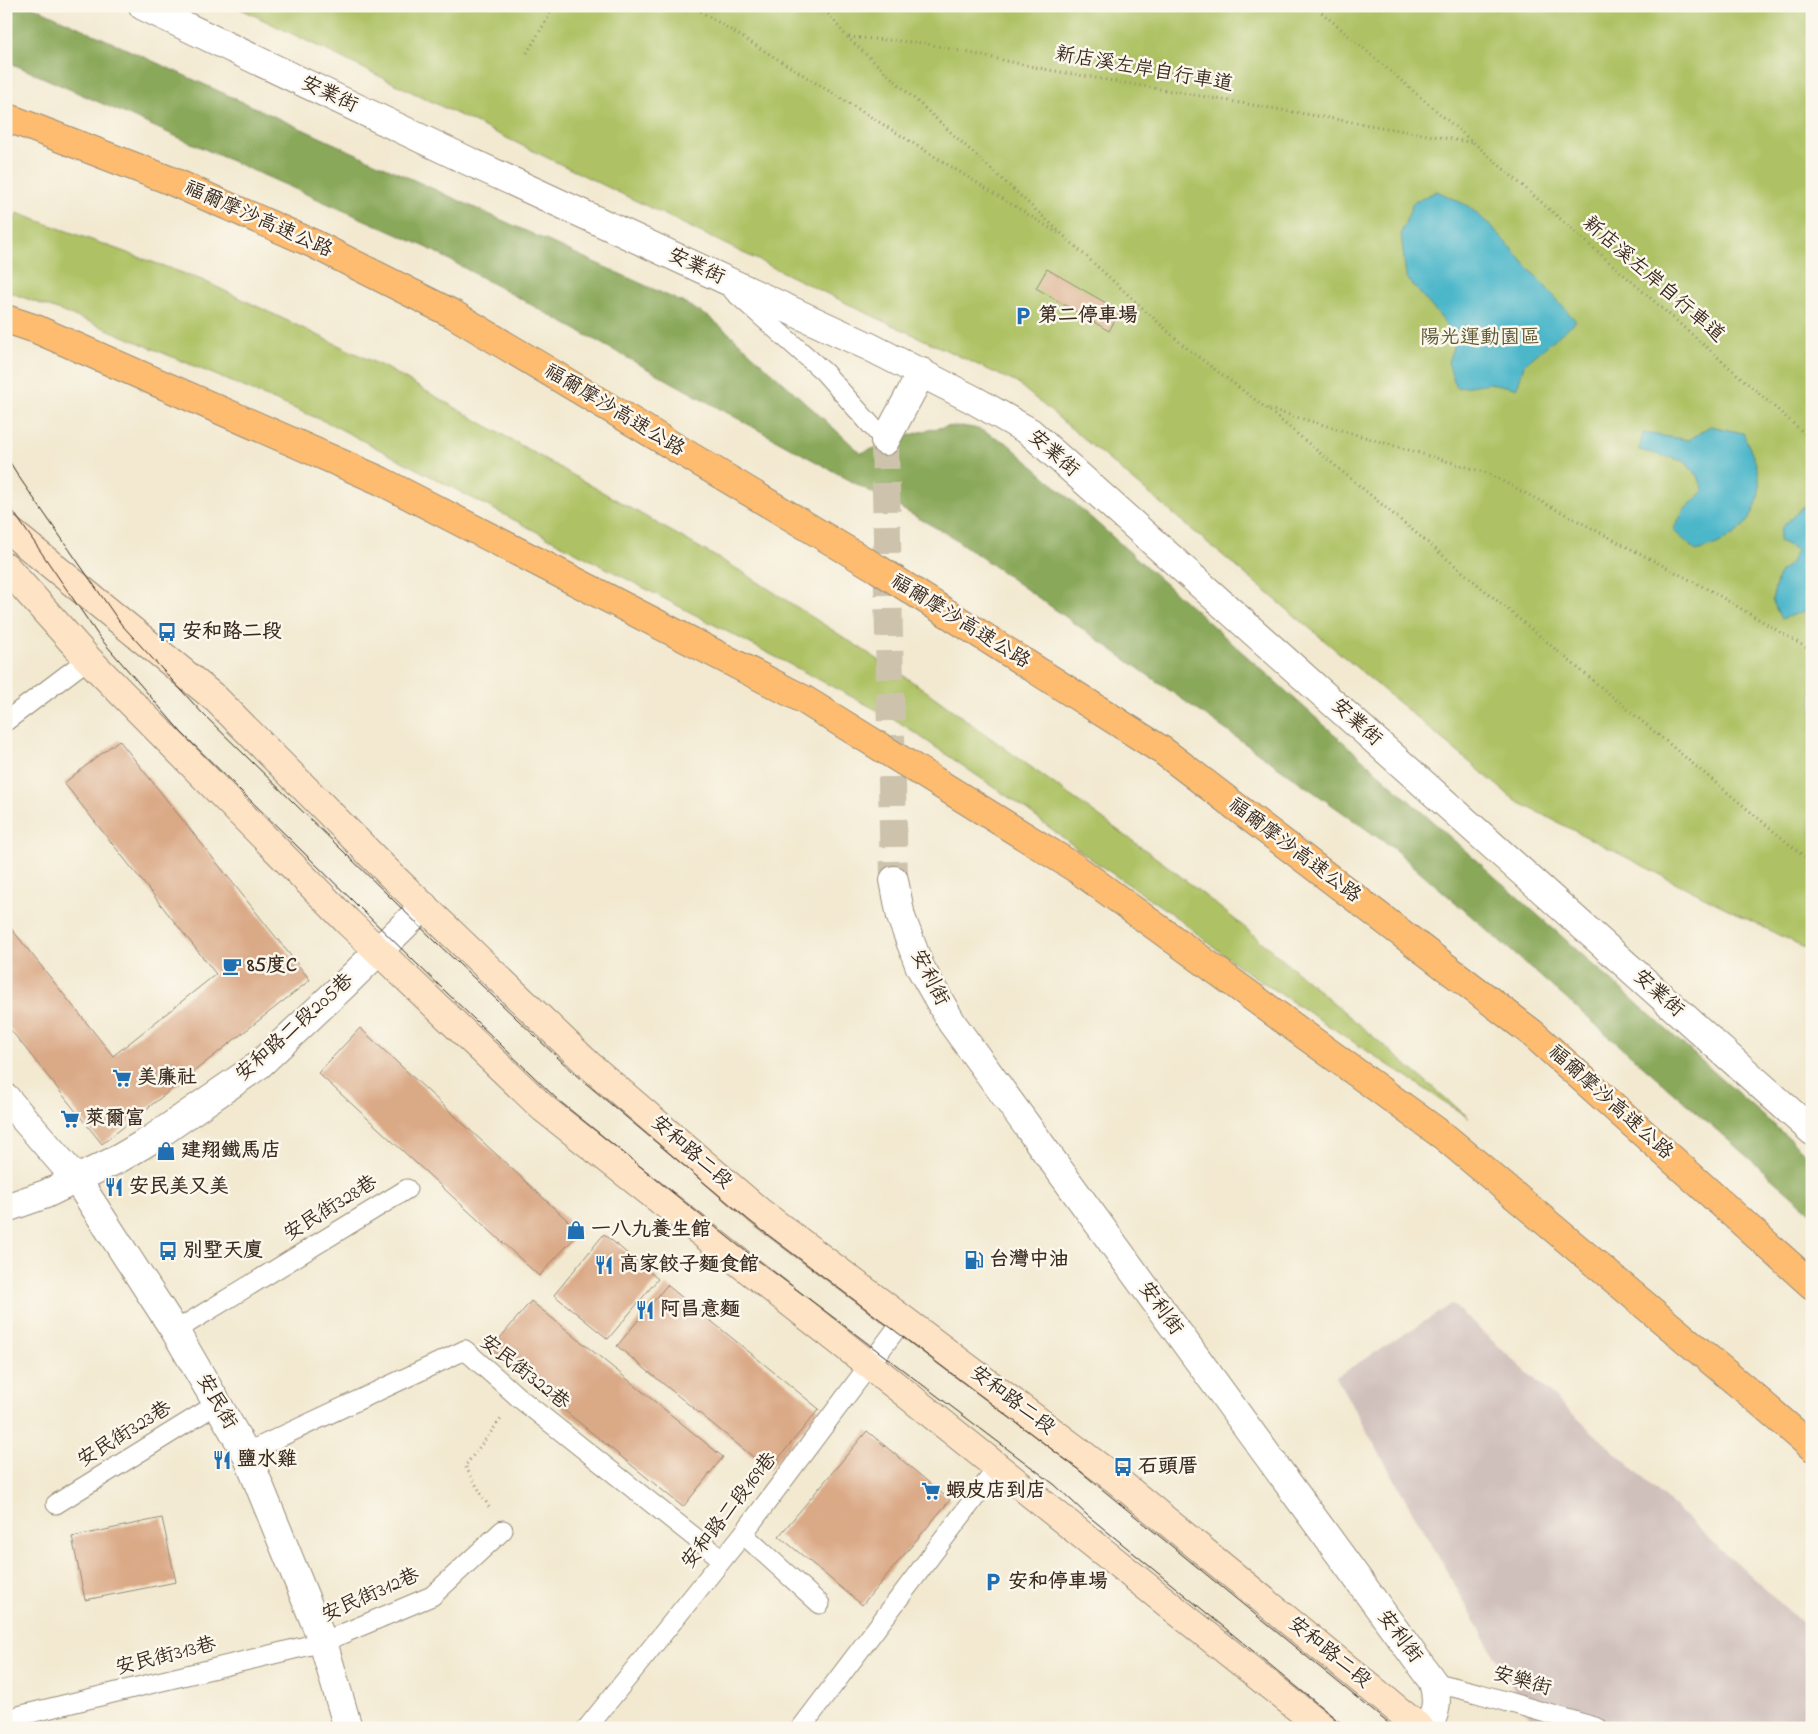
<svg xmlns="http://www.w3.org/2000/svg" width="1818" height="1734" viewBox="0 0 1818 1734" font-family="'Indie Flower','LXGW WenKai TC',sans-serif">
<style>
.industrial{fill:#d0c0bc}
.green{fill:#aec265;stroke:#747642}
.forest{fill:#8aa85a;stroke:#62693c}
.water{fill:#4db7ca;stroke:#447074}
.building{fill:#daa986}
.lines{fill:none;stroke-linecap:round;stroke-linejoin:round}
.street-tunnel{stroke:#cdc3ac;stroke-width:28;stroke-dasharray:28 14;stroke-linecap:butt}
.lane-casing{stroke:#968a77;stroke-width:21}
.street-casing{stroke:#968a77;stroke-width:30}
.secondary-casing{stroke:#968a77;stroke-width:30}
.highway-casing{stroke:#968a77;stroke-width:30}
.path{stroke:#968a77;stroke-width:3;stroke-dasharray:1 4;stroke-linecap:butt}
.lane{stroke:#fff;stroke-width:19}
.street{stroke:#fff;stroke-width:28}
.secondary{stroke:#fee4c5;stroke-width:28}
.highway{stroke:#fdbc6f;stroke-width:28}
.tram{stroke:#3b2a1e;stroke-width:1}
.labels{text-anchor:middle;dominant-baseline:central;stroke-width:5;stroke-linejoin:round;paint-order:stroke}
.street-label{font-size:20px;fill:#3b2a1e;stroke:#fbf7ec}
.poi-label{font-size:20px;font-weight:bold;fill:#3b2a1e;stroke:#fbf7ec;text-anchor:start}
.park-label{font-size:20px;fill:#5e5833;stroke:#fbf7ec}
</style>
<rect width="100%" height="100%" fill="#fbf7ec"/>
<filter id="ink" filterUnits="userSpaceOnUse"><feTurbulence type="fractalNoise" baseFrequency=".02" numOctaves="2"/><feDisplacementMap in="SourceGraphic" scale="10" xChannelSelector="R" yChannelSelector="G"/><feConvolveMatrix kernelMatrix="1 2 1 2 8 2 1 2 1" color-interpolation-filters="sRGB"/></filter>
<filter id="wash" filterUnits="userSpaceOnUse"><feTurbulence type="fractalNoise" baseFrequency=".0096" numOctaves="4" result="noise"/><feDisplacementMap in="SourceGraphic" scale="20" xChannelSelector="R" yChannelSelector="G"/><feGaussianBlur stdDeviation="1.12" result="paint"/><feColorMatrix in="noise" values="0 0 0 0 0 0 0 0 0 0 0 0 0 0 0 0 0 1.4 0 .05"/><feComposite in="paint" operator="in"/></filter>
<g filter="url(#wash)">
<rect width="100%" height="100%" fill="#f2e9d0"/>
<!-- industrial -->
<path class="industrial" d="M1452 1304 1812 1632V1728H1536L1336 1377Z"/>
<!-- green -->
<path class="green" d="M235 6H1812V952L1516 801 1017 383 875 317Z
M17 213 202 280 384 367 744 573 919 686 1170 868 1243 926 1469 1118 1241 968 1172 914 1091 859 1020 805 896 720 331 424 90 322 6 291V236Z"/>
<!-- forest -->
<path class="forest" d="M6 6H32L686 304 709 317 731 335 861 453C896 441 938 420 974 428 986 431 996 438 1007 443L1812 1159V1213L1393 848 951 536 428 248 6 61Z"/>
<!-- water -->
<path class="water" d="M1437 191 1468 206 1492 227 1576 321 1524 365 1517 388 1489 383 1456 388 1448 362 1455 342 1442 319 1406 277 1401 233 1413 203Z
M1710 426 1743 433C1749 447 1757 462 1759 477 1762 503 1749 528 1725 540 1716 545 1706 548 1696 551L1673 530 1685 509 1704 491 1698 476 1684 461 1639 450 1643 433 1689 440Z
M1812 503V610H1808L1781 619 1772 600 1779 573 1790 564 1797 550 1779 541 1781 528 1805 505Z"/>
<g id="blocks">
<!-- building -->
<path class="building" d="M1047 269 1120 311 1109 331 1036 288Z
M119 740 310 980 102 1144 6 1024V922L113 1056 216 974 64 783Z
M360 1028 580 1232 539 1276 318 1073Z
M604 1234 658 1279 608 1339 554 1295Z
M667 1285 819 1409 769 1470 617 1346Z
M531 1301 723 1457 683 1507 490 1350Z
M867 1431 950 1500 862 1605 779 1536Z
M162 1518 176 1582 85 1600 72 1537Z"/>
</g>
</g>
<g filter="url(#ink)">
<use href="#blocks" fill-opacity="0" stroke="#968a77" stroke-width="1"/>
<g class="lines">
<!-- street-tunnel -->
<path class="street-tunnel" d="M885 441 894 880"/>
<!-- lane casing -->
<g class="lane-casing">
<path id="lane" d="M733 291 824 372 885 441
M6 721 88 659
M175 1331 407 1189
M246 1453 465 1350 518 1397 722 1559
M56 1504 217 1404
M743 1534 820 1604
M1433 1682 1477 1693 1598 1728
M18 1716 323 1642 432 1596 503 1530
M587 1728 743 1534 903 1320
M801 1728 998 1467"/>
</g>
<!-- street casing -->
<g class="street-casing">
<path id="street" d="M143 6 464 159 870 347 974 400 1030 432 1812 1131
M885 441 922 372
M894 880 901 917 920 967 952 1023 1433 1682C1438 1700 1437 1712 1427 1728
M6 1098 77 1180 175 1331 246 1453 323 1642 348 1728
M6 1208 46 1194 120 1158 152 1139 259 1065 344 985 424 906"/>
</g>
<!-- secondary casing -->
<g class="secondary-casing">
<path id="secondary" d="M6 528 216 699 393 877 588 1064 760 1212 1114 1478 1420 1728
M6 567 88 659 348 922 543 1108 910 1397 1323 1728"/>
</g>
<!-- highway casing -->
<g class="highway-casing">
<path id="highway" d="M6 117 169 180 314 244 453 314 878 569 1163 751 1532 1033 1812 1285
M6 319 36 329 381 481 803 699 1077 869 1446 1138 1753 1396 1812 1447"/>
</g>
<!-- path -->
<path class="path" d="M692 6 1058 233
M822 6 847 37 1184 346 1266 408 1812 863
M1314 6 1474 143 1812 440
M849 37 923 43 1049 70 1474 143
M527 53 555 6
M1269 409 1487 473 1713 592 1812 651
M489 1507 465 1466 501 1419"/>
<!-- lane -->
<use href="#lane" class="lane"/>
<!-- street -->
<use href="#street" class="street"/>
<!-- secondary -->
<use href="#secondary" class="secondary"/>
<!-- highway -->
<use href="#highway" class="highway"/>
<!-- tram -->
<path class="tram" d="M6 456 21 480 121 624 202 713 437 943 576 1075 751 1222 1070 1463 1394 1728
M6 501 100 638 181 732 417 964 558 1100 735 1243 1055 1485 1087 1515 1347 1728"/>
</g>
</g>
<!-- icons -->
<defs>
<g id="parking-bare" transform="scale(1.5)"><path d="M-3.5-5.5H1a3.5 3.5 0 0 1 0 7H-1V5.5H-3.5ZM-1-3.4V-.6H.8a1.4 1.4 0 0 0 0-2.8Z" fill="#1f6fb2" stroke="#fbf7ec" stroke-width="2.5" paint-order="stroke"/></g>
<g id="bus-bare" transform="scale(1.5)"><path d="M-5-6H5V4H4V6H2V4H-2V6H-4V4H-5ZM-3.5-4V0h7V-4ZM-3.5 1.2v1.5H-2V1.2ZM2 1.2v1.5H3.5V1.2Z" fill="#1f6fb2" stroke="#fbf7ec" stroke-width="2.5" paint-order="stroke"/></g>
<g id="cafe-bare" transform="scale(1.5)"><path d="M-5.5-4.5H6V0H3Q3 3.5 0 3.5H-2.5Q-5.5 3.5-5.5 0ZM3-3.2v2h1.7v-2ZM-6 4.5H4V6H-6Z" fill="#1f6fb2" stroke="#fbf7ec" stroke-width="2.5" paint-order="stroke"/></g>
<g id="supermarket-bare" transform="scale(1.5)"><path d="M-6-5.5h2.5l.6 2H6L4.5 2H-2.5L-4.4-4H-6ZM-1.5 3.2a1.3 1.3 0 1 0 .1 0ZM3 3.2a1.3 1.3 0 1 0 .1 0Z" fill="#1f6fb2" stroke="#fbf7ec" stroke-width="2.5" paint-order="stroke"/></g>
<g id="shop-bare" transform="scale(1.5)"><path d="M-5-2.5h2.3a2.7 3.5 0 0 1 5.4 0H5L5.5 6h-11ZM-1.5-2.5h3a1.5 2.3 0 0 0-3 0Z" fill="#1f6fb2" stroke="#fbf7ec" stroke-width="2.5" paint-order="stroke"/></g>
<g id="restaurant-bare" transform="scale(1.5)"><path d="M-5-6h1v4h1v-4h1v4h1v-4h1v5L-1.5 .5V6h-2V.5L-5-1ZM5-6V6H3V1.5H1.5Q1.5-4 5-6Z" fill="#1f6fb2" stroke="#fbf7ec" stroke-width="2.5" paint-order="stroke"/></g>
<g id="fuel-bare" transform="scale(1.5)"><path d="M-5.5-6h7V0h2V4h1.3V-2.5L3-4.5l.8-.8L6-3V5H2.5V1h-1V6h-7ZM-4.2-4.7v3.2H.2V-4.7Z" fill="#1f6fb2" stroke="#fbf7ec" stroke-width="2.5" paint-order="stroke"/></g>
</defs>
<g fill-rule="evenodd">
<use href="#parking-bare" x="1023" y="316"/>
<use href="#bus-bare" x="167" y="632"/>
<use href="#cafe-bare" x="232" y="966"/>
<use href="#supermarket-bare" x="122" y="1078"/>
<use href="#supermarket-bare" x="70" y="1119"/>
<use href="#shop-bare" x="166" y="1151"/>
<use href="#restaurant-bare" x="114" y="1187"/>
<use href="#shop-bare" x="576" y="1230"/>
<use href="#bus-bare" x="168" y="1251"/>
<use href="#fuel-bare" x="974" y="1260"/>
<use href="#restaurant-bare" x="604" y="1265"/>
<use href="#restaurant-bare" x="645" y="1310"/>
<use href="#restaurant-bare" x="222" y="1460"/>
<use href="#bus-bare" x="1123" y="1467"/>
<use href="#supermarket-bare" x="931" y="1491"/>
<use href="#parking-bare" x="993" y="1582"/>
</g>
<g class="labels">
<!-- street labels -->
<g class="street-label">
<text transform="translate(1144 70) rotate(10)">新店溪左岸自行車道</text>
<text transform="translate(329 95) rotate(25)">安業街</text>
<text transform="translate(258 220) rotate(24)">福爾摩沙高速公路</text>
<text transform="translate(696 267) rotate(25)">安業街</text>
<text transform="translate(1653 280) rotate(41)">新店溪左岸自行車道</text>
<text transform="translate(614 411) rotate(31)">福爾摩沙高速公路</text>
<text transform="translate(1053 454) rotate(41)">安業街</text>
<text transform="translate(960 622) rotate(32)">福爾摩沙高速公路</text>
<text transform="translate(1356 723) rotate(42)">安業街</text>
<text transform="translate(1294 851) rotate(37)">福爾摩沙高速公路</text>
<text transform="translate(929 978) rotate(63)">安利街</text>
<text transform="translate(1658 994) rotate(42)">安業街</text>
<text transform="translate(295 1028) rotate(-42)">安和路二段205巷</text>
<text transform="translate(1610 1103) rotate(42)">福爾摩沙高速公路</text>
<text transform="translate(691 1153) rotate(41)">安和路二段</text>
<text transform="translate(331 1209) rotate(-32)">安民街328巷</text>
<text transform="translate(1160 1309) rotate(54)">安利街</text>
<text transform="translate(524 1373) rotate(38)">安民街322巷</text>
<text transform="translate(1012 1401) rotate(37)">安和路二段</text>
<text transform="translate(216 1402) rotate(60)">安民街</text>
<text transform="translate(125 1435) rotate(-32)">安民街323巷</text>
<text transform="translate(730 1511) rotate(-52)">安和路二段169巷</text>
<text transform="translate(371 1596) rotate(-24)">安民街312巷</text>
<text transform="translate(1399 1637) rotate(53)">安利街</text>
<text transform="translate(1329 1653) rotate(39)">安和路二段</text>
<text transform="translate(166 1657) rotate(-14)">安民街313巷</text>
<text transform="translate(1522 1682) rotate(16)">安樂街</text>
</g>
<!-- poi labels -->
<g class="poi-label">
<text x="1038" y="316">第二停車場</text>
<text x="182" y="632">安和路二段</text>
<text x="247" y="966">85度C</text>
<text x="137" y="1078">美廉社</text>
<text x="85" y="1119">萊爾富</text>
<text x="181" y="1151">建翔鐵馬店</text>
<text x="129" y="1187">安民美又美</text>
<text x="591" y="1230">一八九養生館</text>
<text x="183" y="1251">別墅天廈</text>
<text x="989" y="1260">台灣中油</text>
<text x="619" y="1265">高家餃子麵食館</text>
<text x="660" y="1310">阿昌意麵</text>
<text x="237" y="1460">鹽水雞</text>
<text x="1138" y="1467">石頭厝</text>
<text x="946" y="1491">蝦皮店到店</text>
<text x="1008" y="1582">安和停車場</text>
</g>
<!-- park labels -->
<g class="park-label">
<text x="1480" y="338">陽光運動園區</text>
</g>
</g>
<!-- margin -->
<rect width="1818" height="1734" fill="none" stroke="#fbf7ec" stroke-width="25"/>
</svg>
